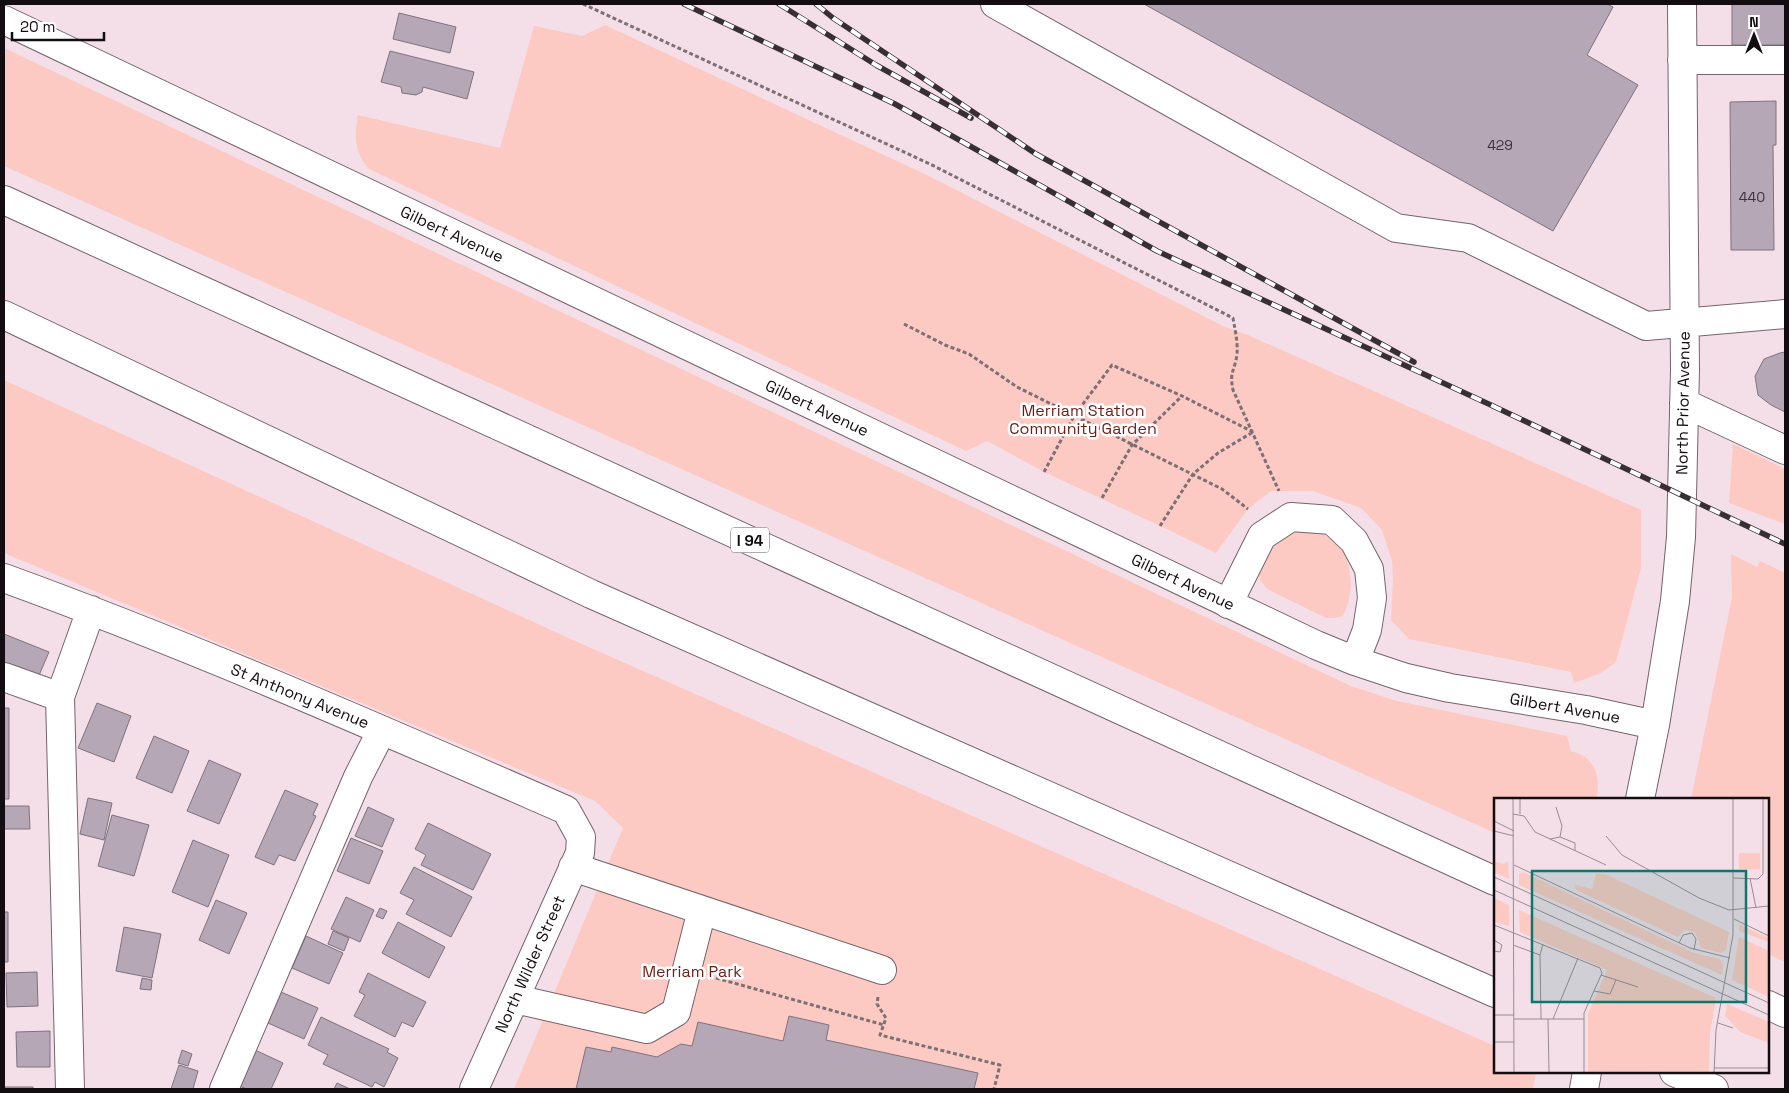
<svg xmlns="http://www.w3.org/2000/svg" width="1789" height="1093" viewBox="0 0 1789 1093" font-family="'Space Grotesk',sans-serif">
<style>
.green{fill:#fccac2}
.building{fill:#b6a7b6;stroke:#80717f}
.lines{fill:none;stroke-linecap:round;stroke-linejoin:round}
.minor-casing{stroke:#76636c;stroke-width:30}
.highway-casing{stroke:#76636c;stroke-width:30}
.path{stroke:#7d6f76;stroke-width:3;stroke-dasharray:4 2.5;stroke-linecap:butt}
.minor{stroke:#fff;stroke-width:28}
.highway{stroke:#fff;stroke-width:28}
.rail-casing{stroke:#382f34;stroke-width:5.5}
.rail{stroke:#fff;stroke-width:4;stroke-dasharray:11;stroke-linecap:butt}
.labels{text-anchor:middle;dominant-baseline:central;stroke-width:5;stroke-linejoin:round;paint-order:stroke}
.number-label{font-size:14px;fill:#3c333a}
.shield{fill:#fff;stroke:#5a5558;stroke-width:1}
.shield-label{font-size:15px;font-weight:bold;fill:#130c10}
.street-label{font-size:16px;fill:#130c10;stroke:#fff}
.park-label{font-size:16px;fill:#6c1e17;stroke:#fff}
.inset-road{fill:none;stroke:#9a8b92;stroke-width:1}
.view{fill:#0f766e;fill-opacity:0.15;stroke:#0f766e;stroke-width:2.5}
.inset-edge{fill:none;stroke:#130c10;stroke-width:2.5}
</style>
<rect width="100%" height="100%" fill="#f4dfe9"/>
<!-- green -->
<path class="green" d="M605 25 929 176 1223 326 1248 335 1641 510V568L1616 662 1601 673 1574 683 1571 672 1409 639 1391 620 1393 578 1392 561 1382 530 1361 508 1313 491H1271L1248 509 1216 553 1160 526 1044 472 987 441 966 451 369 169C354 151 354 137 358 115L500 148 534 26 582 36Z
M4 48 1351 686 1397 701 1567 736 1571 751C1596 758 1600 774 1597 799H1495V833L4 166Z
M4 380 575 641 1495 1046V1072H1536L1533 1089H514L623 828 595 801 4 553Z
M1733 444 1785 469V524L1729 503Z
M1303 529C1311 530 1318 532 1325 535 1354 550 1356 590 1343 616L1335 618H1326L1267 589 1260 580 1258 567 1261 554 1290 532Z
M1731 554 1757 567 1760 561 1785 573V962L1768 954V799H1691L1732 597Z"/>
<!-- building -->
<path class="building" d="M1144 4H1607L1613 7 1587 55 1638 85 1553 231Z
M1732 4H1785V45H1732Z
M399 13 456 27 450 53 393 39Z
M390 51 474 72 467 99 423 87 422 92 416 95 402 93 401 87 381 82Z
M1776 101V145H1773L1774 250H1731L1730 102Z
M1785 352V412L1771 405 1758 395 1755 376 1764 359 1780 353Z
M4 634 49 652 37 680 4 666Z
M97 703 131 716 114 762 78 748Z
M4 708H9V799H4Z
M154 736 189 751 172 793 136 778Z
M209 760 241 774 219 824 187 811Z
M285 790 318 804 313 815 316 816 295 861 279 855 274 865 255 857Z
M88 798 112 803 104 840 80 834Z
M4 806H29L30 829H4Z
M368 807 394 819 382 847 355 836Z
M112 815 149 825 134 876 98 866Z
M428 823 491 854 473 890 421 865 426 855 415 849Z
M351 838 383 851 369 884 337 871Z
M193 840 229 855 208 907 172 892Z
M414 867 472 897 451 937 406 914 414 900 400 893Z
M346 897 374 910 360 942 331 929Z
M216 900 247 913 229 954 199 940Z
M380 908 387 911 383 919 376 916Z
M4 912H8V962H4Z
M398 922 445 947 429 978 382 953Z
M124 927 161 934 152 978 116 971Z
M333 931 349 938 344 951 328 944Z
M306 936 343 953 329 984 292 968Z
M37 972 38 1006 7 1007 6 973Z
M368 973 426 1002 413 1027 402 1022 395 1037 354 1016 365 995 359 992Z
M142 978 152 980 151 990 140 989Z
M281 992 318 1008 304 1039 268 1023Z
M789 1016 829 1025 826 1040 978 1073 974 1089H576L586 1047 611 1052 612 1047 657 1057 681 1044 692 1046 698 1022 783 1041Z
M321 1017 389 1049 387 1052 398 1058 384 1087 375 1082 372 1087 323 1064 328 1055 308 1045Z
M50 1031V1067H17L16 1032Z
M182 1050 192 1054 188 1066 178 1063Z
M255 1050 283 1063 271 1089H247L239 1086Z
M179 1065 198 1071 193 1089H171Z
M337 1083 350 1089H334Z
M5 1087H33V1089H5Z"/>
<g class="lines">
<!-- minor casing -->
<g class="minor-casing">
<path id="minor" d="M995 4 1396 228 1468 238 1646 326 1785 314
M4 20 1316 645 1355 661 1406 678 1450 688 1586 710 1655 725
M1682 60H1785
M1684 403 1785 450
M4 578C194 647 380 729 566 810L581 837 580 853 474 1089
M1228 604 1262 536 1291 517 1332 520 1354 541 1369 569 1372 598 1367 630 1355 661
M4 677 60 697
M1640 799 1655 725 1675 601 1681 537 1685 370 1682 4
M573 867 882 970
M515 999 647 1029 676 1012 702 910
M70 1089 60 697 91 610
M224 1089 358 777 382 730
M1584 1089 1587 1072"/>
</g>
<!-- highway casing -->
<g class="highway-casing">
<path id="highway" d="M4 200 1495 881
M4 315 591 594 1495 993
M1768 1005 1785 1013
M1674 1072 1714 1089"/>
</g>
<!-- path -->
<path class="path" d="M583 4 930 164 1233 318C1235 330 1238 342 1237 354 1235 371 1229 371 1233 390L1279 491
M904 324 945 345 969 354 1017 387 1222 489 1248 509
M1044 472 1074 416 1112 365 1182 396 1253 432
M1102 498 1132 445 1182 396
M1160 526 1193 474 1218 453 1253 432
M716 978 884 1025
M878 997 877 1004 886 1018 880 1035 1000 1065 994 1089"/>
<!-- minor -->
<use href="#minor" class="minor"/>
<!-- highway -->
<use href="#highway" class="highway"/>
<!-- rail casing -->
<g class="rail-casing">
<path id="rail" d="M684 4 895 104 1157 251 1493 406 1785 544
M779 4 876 65 971 118
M816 4 833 18 1036 154 1414 362"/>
</g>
<!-- rail -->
<use href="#rail" class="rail"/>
</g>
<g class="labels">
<!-- number labels -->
<g class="number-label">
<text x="1500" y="145">429</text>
<text x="1752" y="197">440</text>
</g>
<!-- shield labels -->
<rect class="shield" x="731" y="527.5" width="38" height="25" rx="4"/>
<g class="shield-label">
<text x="750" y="540">I 94</text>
</g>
<!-- street labels -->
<g class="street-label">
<text transform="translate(452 234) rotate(25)">Gilbert Avenue</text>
<text transform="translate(1683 403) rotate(-89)">North Prior Avenue</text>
<text transform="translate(817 408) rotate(25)">Gilbert Avenue</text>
<text transform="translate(1183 582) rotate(25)">Gilbert Avenue</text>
<text transform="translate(300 696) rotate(22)">St Anthony Avenue</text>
<text transform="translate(1565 708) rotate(10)">Gilbert Avenue</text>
<text transform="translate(530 964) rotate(-66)">North Wilder Street</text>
</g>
<!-- park labels -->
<g class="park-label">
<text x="1083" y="410">Merriam Station<tspan x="1083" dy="18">Community Garden</tspan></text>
<text x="692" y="971">Merriam Park</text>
</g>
</g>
<!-- overview -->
<g transform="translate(1494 798)">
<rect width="275" height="275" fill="#f4dfe9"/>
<path d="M245 55H266V71H245ZM0 63 9 66 14 63 15 81 0 74ZM29 74 200 155 226 161 229 166 228 177 25 87V76ZM102 76H111L235 134 232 152 227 155 207 150 201 134 190 132 184 139 82 92 81 87 98 91ZM0 100 15 107V128L0 124ZM25 112 222 200 216 236 215 275H94V216L113 172 26 134ZM245 126 275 140V144L245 133ZM245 139 275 153V199L238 182ZM233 206 275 224V245L246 234 231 218Z" fill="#fccac2"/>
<path class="inset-road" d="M19 0 20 275M26 0V16M62 9 68 28 66 39M19 16 30 18 41 34 112 67M0 23 20 33M0 33 20 38M112 38 128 57 205 100 235 112 275 108M56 41 66 39 81 45V53M20 67 196 150 236 160M0 79 275 205M239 80 264 81 269 76V0M256 80 262 110M0 92 275 217M240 121 275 138M0 127 106 170 108 175 90 215V275M0 142 8 147 6 154 0 153M185 145 189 137 198 135 202 141 200 152M19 147 46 157M107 177 144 189M100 193 116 196 122 182M0 217H20M20 221H90M47 221 46 157 49 146M54 221 55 275M59 221 84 160M224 225 239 230M0 244H20M220 270H275M220 275 222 232 239 137V0"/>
<path class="view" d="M38 73H252V204H38Z"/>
<rect width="275" height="275" class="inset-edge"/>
</g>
<!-- border -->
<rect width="1789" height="1093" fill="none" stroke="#130c10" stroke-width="10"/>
<!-- north arrow -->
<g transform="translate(1754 35)" stroke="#ffffff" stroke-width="4" paint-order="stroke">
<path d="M0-4L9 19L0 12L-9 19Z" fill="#130c10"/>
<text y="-8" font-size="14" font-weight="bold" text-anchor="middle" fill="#130c10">N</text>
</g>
<!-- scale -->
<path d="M12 32v8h92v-8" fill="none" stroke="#130c10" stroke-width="2.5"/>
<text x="20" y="32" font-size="15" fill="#130c10" stroke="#ffffff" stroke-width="4" paint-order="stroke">20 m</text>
</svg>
